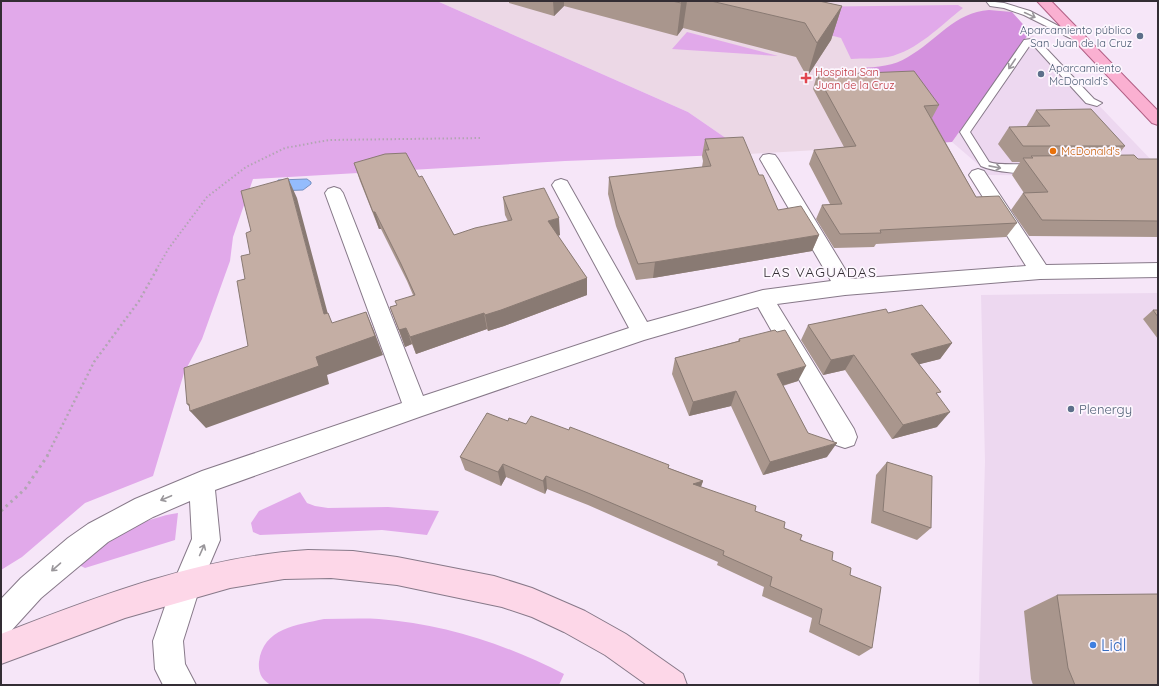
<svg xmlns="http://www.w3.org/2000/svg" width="1159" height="686" viewBox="0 0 1159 686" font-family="Quicksand,sans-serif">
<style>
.built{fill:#edd8f0}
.medical{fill:#ecd8e6}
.green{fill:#e1a9ea}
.forest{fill:#d491de}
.water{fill:#94bcfd;stroke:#7791c1}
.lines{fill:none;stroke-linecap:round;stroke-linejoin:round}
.lane-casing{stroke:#877989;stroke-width:2}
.street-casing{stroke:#877989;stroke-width:2}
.secondary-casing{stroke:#877989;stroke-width:2}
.primary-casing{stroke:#b26086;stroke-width:2}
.path-far2{stroke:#b2a5b3;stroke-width:2;stroke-dasharray:1.5 2.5;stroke-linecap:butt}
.path-far1{stroke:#b2a5b3;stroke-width:2.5;stroke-dasharray:2 3;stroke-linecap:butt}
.path{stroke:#b2a5b3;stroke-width:3;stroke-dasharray:2.5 4;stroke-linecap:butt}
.lane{fill:#fff;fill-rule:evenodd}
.street{fill:#fff;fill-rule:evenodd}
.secondary{fill:#fdd7e8;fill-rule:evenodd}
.primary{fill:#fab0d1;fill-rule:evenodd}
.wall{fill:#a9968d}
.shaded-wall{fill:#897a73}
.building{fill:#c4aea4;stroke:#897a73}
.oneway{stroke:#99969a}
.service-dot{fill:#5c6f8a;stroke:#fdf7fe;stroke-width:1.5}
.health-dot{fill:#e0444e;stroke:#fdf7fe;stroke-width:1.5}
.food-dot{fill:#e8710a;stroke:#fdf7fe;stroke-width:1.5}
.shop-dot{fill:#3f7fe0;stroke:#fdf7fe;stroke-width:1.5}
.labels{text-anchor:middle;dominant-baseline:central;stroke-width:3.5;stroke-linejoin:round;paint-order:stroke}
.far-service-label{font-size:11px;fill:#4e5e75;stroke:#fdf7fe;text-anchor:end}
.far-health-label{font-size:11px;fill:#be3a42;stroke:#fdf7fe;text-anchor:start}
.far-food-label{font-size:11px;fill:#c56008;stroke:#fdf7fe;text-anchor:start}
.service-label{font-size:13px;fill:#4e5e75;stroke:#fdf7fe;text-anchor:start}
.neighbourhood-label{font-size:14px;letter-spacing:1px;fill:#332d34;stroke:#fdf7fe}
.near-shop-label{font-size:16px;fill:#366cbe;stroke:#fdf7fe;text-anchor:start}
</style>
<rect width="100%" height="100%" fill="#f6e6f8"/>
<!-- built -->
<path class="built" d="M1030 32 1042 46 1158 167 1086 176 985 175 980 166 952 142Z
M1158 293V685H979L985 461 981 295Z"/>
<!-- medical -->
<path class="medical" d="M437 1H1002L1030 32 952 142 749 154 688 112Z"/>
<!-- green -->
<path class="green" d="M1 1H437L688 112 749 154 565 161 253 179 233 237 230 261 202 339 184 373 153 476 85 503 22 557 1 570Z
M958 5 963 8C941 25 917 51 888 57 876 59 863 58 851 59L841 38 792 25 793 7Z
M687 32 778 56 672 49Z
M300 492 307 503 315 506 328 508 388 507 439 511 427 535 382 530 260 535 253 532 251 523 259 511Z
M178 513 175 540 85 568 79 565C97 540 147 517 178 513Z
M324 619C342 619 361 618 379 619 445 624 505 644 564 674L559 685H271C262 680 258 673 259 662 263 628 297 625 324 619Z"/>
<!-- forest -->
<path class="forest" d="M989 10 1012 12 1030 32 952 142 900 145 860 77 859 73 861 68C877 67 894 66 908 57 936 41 955 12 989 10Z"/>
<!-- water -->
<path class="water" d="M307 179 311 182V184L303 190 275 191 278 180Z"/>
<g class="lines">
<!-- lane casing -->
<g class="lane-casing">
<path id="lane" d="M986 1 1004 3 1030 11 1087 41 1083 44 1080 43 1024 15 1004 8 990 6Z
M1031 39 1041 43 1094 99 1102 103 1097 106 1086 103 1035 47 1030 45 970 132 989 162C1001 167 1035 161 1041 168 1033 178 991 171 981 166L960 132 1024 40Z"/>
</g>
<!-- street casing -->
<g class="street-casing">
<path id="street" d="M769 154 775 155 778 159 851 279 1026 266 969 175 972 171 978 169 984 171 1046 265 1158 263V277L1040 279 845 295 777 304 854 429 857 437 854 445 845 448 836 445 758 307 644 340 422 416 215 490 220 540 200 587 183 641 185 664 196 685H163L155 669 153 641 172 586 192 539 190 501 153 517 108 542 41 598 11 631 1 636V599L21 578 68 538 88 524 135 499 202 471 402 403 325 193 328 189 334 187 340 189 343 193 423 396 629 328 552 185 555 181 561 179 567 181 647 322 763 290 831 281 760 159 763 155Z"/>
</g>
<!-- secondary casing -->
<g class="secondary-casing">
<path id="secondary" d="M308 550 353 551 397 557 494 576 532 588 585 611 626 634 683 674 687 685H647L605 655 564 632 532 617 502 607 397 585 331 578 284 579 230 588 125 618 1 664V634C98 596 203 556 308 550Z"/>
</g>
<!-- primary casing -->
<g class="primary-casing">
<path id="primary" d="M1037 1H1051L1158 111V125L1152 123Z"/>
</g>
<!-- path-far2 -->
<path class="path-far2" d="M156 270 169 248 207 197 246 167 285 148 329 140 482 138"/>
<!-- path-far1 -->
<path class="path-far1" d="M47 456 94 362 139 301 157 269"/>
<!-- path -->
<path class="path" d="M1 511 25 489 48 455"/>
<!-- lane -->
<use href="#lane" class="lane"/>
<!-- street -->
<use href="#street" class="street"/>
<!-- secondary -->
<use href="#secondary" class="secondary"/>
<!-- primary -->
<use href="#primary" class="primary"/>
</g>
<!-- wall -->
<path class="wall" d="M509 1H819L842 6 831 40 807 77 796 57 683 28 677 36 564 6 554 16 509 3Z
M817 75 939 105 932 118 976 197 1017 223 1006 237 876 244 874 247 834 248 816 219 822 205 830 204 809 164 814 150 844 147 813 89Z
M1036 110 1125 146 1118 155 1138 159H1158V237L1029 236 1011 210 1023 193H1024L1012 175 1020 162H1012L998 144 1009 127H1026Z
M705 139 759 175 778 210 819 235 812 251 653 278 636 280 616 226 608 194 609 177 702 167 703 161 702 156Z
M354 163 419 177 454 235 508 221 505 215 503 197 560 235 558 236 587 278V295L504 326 488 331 487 329 416 354 412 344 405 347 390 307 397 305 413 295 407 281 381 229H379L360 181Z
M1153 310H1158V339L1143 319Z
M888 313 952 343 940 359 919 364 938 396 937 427 892 439 845 370 823 375 801 340 808 325Z
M739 339 798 381 783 386 808 433 827 457 763 475 731 406 689 416 672 374 675 358 738 341Z
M508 421 526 424 669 468 703 481 701 487 755 511 784 528 832 560 850 575 872 648 859 656 809 632 812 618 762 596 764 587 717 565 718 562 588 505 547 489 545 494 506 477 501 486 465 470 460 457Z
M887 462 931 528 917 540 871 523 876 475Z
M1057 595 1158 685H1033L1031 679 1024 611Z"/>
<!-- shaded-wall -->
<path class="shaded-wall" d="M553 1H564V6L554 16Z
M683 1H687L683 28 677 36 681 3Z
M842 6 831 40 807 77 817 43Z
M288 178 297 198 333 333 324 314Z
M373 212H375L381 229H379Z
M559 218 560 235 549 238 548 221Z
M819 235 812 251 653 278 655 262Z
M587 278V295L504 326 488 331 485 315Z
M366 312 374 331 383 355 327 375 329 384 206 428 190 411 193 410 187 404 316 357Z
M484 313 487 329 416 354 410 337Z
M406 328 412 344 405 347 399 330Z
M952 343 940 359 901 369 911 354Z
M854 355 845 370 823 375 831 360Z
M806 366 798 381 770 389 777 374Z
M736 391 731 406 689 416 693 402Z
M950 412 937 427 892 439 903 425Z
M837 443 827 457 763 475 770 462Z
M503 464 506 477 501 486 498 472Z
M546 476 547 489 545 494 543 481Z
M703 481 698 494 693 484Z"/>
<!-- building -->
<path class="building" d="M672 1H683L681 3Z
M711 1H819L842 6 817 43 805 23Z
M914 71 939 105 924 106 976 197 999 196 1017 223 880 230 881 233 840 234 822 205 842 204 814 150 856 146 817 75Z
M1091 109 1125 146H1023L1009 127 1050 126 1036 110Z
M743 137 759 175H763L778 210 801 206 819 235 655 262 638 264 617 210 609 177 711 166 705 150H709L705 139Z
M406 153 419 177 422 176 454 235 475 228 512 220 503 197 544 188 559 218 548 221 587 278 501 310 485 315 484 313 410 337 406 328 399 330 390 307 397 305 395 301 415 295 401 264 375 212H373L354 163 385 154Z
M1134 155 1138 159H1158V221L1042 220 1023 193 1048 192 1023 158H1033L1031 156Z
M288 178 324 314 328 313 332 323 366 312 375 336 316 357 319 366 190 411 189 404H187L184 368 248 346 237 281 245 279 241 256 250 254 246 233 251 231 241 191Z
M922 305 952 343 911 354 941 392 936 393 950 412 903 425 854 355 831 360 808 325 886 309 888 313Z
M1153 310H1158V317Z
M775 330 777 332 785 330 806 366 777 374 808 433 837 443 770 462 736 391 693 402 675 358 740 341 739 339Z
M487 413 508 421 509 418 526 424 531 416 569 430 570 427 669 465 668 468 703 481 693 484 756 506 755 511 785 522 784 528 802 535 800 540 833 552 832 560 851 568 850 575 881 587 872 648 819 624 822 609 770 586 772 577 723 555 724 551 588 493 546 476 543 481 503 464 498 472 460 457Z
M887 462 932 476 931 528 883 511Z
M1158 594V685H1075L1068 668 1057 595Z"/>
<!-- one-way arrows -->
<defs><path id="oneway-shaft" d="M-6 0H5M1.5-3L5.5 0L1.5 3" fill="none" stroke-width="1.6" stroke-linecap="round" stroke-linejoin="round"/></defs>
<g class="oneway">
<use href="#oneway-shaft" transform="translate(1030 15) rotate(25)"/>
<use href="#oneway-shaft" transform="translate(1012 64) rotate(124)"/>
<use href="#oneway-shaft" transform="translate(995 167) rotate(11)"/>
<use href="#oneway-shaft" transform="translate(166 498) rotate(157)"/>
<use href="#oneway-shaft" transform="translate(202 550) rotate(-66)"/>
<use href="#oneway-shaft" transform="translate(56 567) rotate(139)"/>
</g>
<!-- markers -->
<g class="service-dot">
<circle cx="1140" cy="36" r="4"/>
<circle cx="1041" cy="74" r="4"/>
<circle cx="1071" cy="409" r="4"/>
</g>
<path class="health-dot" d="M804 72h4v4h4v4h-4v4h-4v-4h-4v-4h4z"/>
<circle class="food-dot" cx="1053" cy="151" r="4"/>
<circle class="shop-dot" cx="1093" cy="645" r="4"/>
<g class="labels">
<!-- far-service labels -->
<g class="far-service-label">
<text x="1132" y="30">Aparcamiento público<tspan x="1132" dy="13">San Juan de la Cruz</tspan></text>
<text x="1049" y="68" text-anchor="start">Aparcamiento<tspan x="1049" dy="13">McDonald's</tspan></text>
</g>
<!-- far-health labels -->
<g class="far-health-label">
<text x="815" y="72">Hospital San<tspan x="815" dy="13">Juan de la Cruz</tspan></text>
</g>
<!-- far-food labels -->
<g class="far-food-label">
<text x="1061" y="151">McDonald's</text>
</g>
<!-- service labels -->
<g class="service-label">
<text x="1079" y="409">Plenergy</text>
</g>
<!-- neighbourhood labels -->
<g class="neighbourhood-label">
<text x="820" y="272">LAS VAGUADAS</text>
</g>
<!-- near-shop labels -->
<g class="near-shop-label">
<text x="1101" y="645">Lidl</text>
</g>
</g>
<!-- border -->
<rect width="1159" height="686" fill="none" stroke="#332d34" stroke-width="4"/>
</svg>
